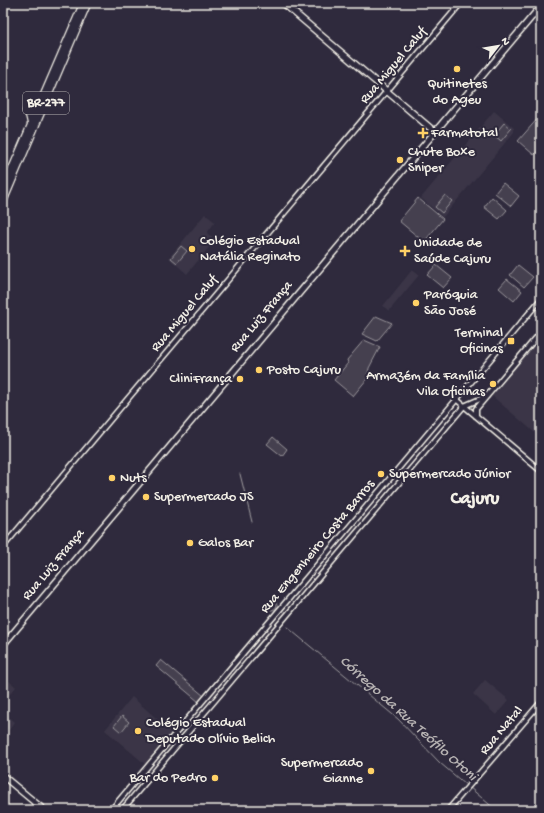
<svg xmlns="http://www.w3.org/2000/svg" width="544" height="813" viewBox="0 0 544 813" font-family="'Gochi Hand',sans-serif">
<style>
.built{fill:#3b3647}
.green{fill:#454050;stroke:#9c989c}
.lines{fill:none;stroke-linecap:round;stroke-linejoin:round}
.stream{stroke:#a19ea0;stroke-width:1}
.minor-casing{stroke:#f4f1e8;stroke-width:7}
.major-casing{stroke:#f4f1e8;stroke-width:8}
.highway-casing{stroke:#f4f1e8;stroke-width:8}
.minor{stroke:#2f2a3d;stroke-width:4}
.major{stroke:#2f2a3d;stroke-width:5}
.highway{stroke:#2f2a3d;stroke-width:5.5}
.poi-dot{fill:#ffd166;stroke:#2f2a3d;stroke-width:1.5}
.labels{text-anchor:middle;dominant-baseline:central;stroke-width:4;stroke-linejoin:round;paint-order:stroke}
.shield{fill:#2f2a3d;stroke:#b9b5b5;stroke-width:1}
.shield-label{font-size:13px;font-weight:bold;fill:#f4f1e8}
.street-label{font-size:14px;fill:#f4f1e8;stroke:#2f2a3d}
.poi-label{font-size:14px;fill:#f4f1e8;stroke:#2f2a3d;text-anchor:start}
.water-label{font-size:15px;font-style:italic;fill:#b6b2b2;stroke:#2f2a3d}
.district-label{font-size:18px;font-weight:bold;fill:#f4f1e8;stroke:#2f2a3d}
</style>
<rect width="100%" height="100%" fill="#2f2a3d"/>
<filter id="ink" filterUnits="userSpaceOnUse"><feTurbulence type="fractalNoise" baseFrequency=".025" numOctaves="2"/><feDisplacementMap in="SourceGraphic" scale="8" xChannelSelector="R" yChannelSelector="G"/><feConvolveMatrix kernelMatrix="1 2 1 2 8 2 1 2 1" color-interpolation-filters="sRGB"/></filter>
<g filter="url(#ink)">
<!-- built -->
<path class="built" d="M494 111 514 128V132L443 217 421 198Z
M205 214 215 222 207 233 215 240 187 274 169 258Z
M412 270 419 275 389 311 383 306Z
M541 336V438L491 395Z
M3 676 16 687 3 702Z
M485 680 509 700 496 715 473 694Z
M132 697 172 732 145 764 105 730Z
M3 712 15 722 9 730 3 725Z"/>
<!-- green -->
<path class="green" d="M539 117 541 118V147L534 155 518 141Z
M504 123 511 129 501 141 494 135Z
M503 183 519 196 511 206 495 193Z
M445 195 452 201 442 213 435 207Z
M492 197 507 210 499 219 484 207Z
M418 198 443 219 424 242 399 221Z
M181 246 187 251 177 263 171 258Z
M436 265 452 278 443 288 427 275Z
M518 265 533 277 524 287 510 275Z
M507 279 522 291 514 301 499 288Z
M376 316 392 323 377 341 362 334Z
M364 340 380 347 369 368 367 379 353 396 334 380 348 363 347 360Z
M273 437 287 449 282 456 267 444Z
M267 605a5 5 0 1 1 10 0a5 5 0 1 1-10 0Z
M161 660 204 696 199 702 156 666Z
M122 716 129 722 121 732 114 726Z"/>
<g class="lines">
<!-- stream -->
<path class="stream" d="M240 474 252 522
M287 627 398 719 440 763 466 785
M469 787 496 810"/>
<!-- minor casing -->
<g class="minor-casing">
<path id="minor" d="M456 399 541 471
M476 416V409L541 332
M3 547 461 3
M111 810 541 299
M122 810 464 406 487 396
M448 810 541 702"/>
</g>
<!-- major casing -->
<g class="major-casing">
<path id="major" d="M283 3 435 132
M3 645 541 6
M3 776 44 810"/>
</g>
<!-- highway casing -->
<g class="highway-casing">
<path id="highway" d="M31 125 29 116 26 111 39 106
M3 189 83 3
M3 203 88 3"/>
</g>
<!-- minor -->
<use href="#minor" class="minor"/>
<!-- major -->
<use href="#major" class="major"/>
<!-- highway -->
<use href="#highway" class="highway"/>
</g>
</g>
<!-- markers -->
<g class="poi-dot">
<circle cx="457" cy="69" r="4"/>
<path d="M421 127h4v4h4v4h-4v4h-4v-4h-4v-4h4z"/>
<circle cx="400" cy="160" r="4"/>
<circle cx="192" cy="249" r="4"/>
<path d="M403 245h4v4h4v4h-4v4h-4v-4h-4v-4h4z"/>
<circle cx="416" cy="303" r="4"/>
<rect x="507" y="337" width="8" height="8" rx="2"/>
<circle cx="259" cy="370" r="4"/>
<circle cx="240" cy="379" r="4"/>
<circle cx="493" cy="384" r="4"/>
<circle cx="381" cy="474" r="4"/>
<circle cx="112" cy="478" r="4"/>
<circle cx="146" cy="497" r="4"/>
<circle cx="190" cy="543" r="4"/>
<circle cx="138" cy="731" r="4"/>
<circle cx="371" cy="771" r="4"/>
<circle cx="215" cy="778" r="4"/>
</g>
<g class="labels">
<!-- shield labels -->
<rect class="shield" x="23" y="92" width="46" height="22" rx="3"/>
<g class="shield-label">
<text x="46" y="103">BR-277</text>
</g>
<!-- street labels -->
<g class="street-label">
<text transform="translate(394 66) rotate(-50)">Rua Miguel Caluf</text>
<text transform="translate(185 314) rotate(-50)">Rua Miguel Caluf</text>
<text transform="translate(262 317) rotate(-50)">Rua Luiz França</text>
<text transform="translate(318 547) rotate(-50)">Rua Engenheiro Costa Barros</text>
<text transform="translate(54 565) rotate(-50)">Rua Luiz França</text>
<text transform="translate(502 731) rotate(-50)">Rua Natal</text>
</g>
<!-- poi labels -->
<g class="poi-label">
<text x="457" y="84" text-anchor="middle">Quitinetes<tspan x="457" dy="16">do Ageu</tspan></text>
<text x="431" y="133">Farmatotal</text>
<text x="408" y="152">Chute Boxe<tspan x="408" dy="16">Sniper</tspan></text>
<text x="200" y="241">Colégio Estadual<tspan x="200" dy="16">Natália Reginato</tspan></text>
<text x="414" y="243">Unidade de<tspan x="414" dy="16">Saúde Cajuru</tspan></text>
<text x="424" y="295">Paróquia<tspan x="424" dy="16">São José</tspan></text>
<text x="503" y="333" text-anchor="end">Terminal<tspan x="503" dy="16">Oficinas</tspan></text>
<text x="267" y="370">Posto Cajuru</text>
<text x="485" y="376" text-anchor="end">Armazém da Família<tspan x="485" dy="16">Vila Oficinas</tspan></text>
<text x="232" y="379" text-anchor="end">CliniFrança</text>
<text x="389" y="474">Supermercado Júnior</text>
<text x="120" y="478">Nuts</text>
<text x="154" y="497">Supermercado JS</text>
<text x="198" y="543">Galos Bar</text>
<text x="146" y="723">Colégio Estadual<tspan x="146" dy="16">Deputado Olívio Belich</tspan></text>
<text x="363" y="763" text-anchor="end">Supermercado<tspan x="363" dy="16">Gianne</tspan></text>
<text x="207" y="778" text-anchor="end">Bar do Pedro</text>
</g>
<!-- water labels -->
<g class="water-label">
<text transform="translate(408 719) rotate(42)">Córrego da Rua Teófilo Otoni</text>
</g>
<!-- district labels -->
<g class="district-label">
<text x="475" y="499">Cajuru</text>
</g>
</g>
<!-- margin -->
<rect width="544" height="813" fill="none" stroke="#2f2a3d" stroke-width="16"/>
<rect x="8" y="8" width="528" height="797" fill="none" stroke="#f4f1e8" stroke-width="1.5" filter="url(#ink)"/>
<!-- north arrow -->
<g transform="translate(498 46) rotate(59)" stroke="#2f2a3d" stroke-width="3" paint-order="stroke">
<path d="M0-3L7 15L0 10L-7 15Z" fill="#f4f1e8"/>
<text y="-6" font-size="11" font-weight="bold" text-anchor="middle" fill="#f4f1e8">N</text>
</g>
</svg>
